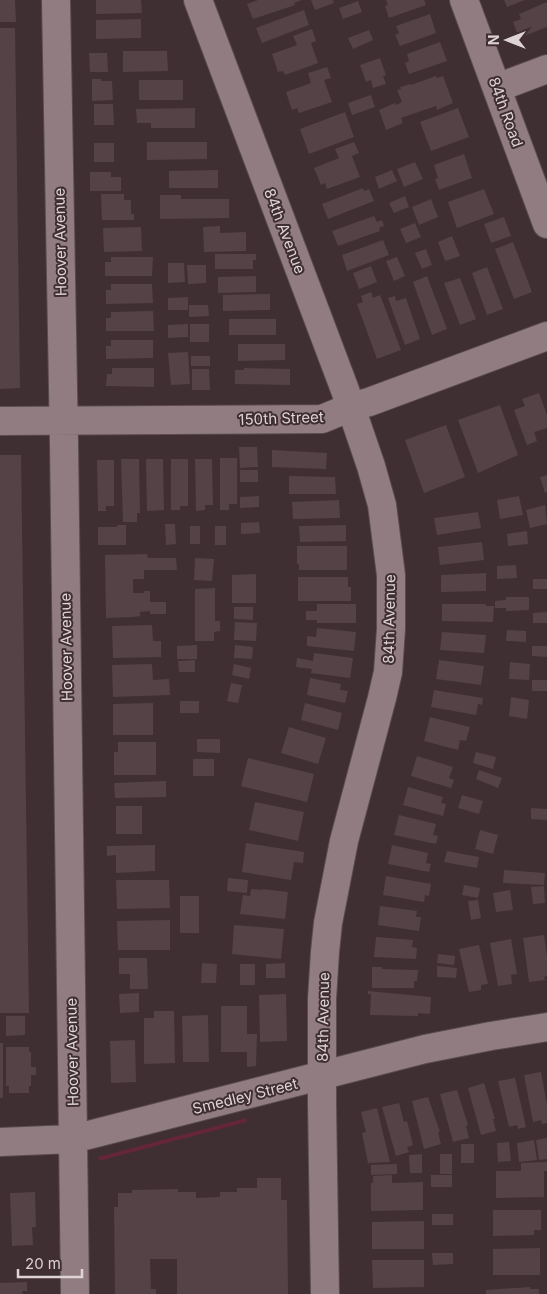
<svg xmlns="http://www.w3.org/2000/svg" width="547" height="1294" viewBox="0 0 547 1294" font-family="Inter,sans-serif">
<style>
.green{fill:#63263a}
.building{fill:#544247}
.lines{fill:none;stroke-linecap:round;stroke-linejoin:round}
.minor-casing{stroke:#594b4f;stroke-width:30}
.minor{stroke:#917d81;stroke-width:28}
.labels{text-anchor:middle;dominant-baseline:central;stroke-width:4;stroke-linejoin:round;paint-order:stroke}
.street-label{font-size:15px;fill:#ded3d6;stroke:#3f2e32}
</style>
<rect width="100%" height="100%" fill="#3f2e32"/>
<!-- green -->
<path class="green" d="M246 1118 247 1122 99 1161 98 1157Z"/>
<!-- building -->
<path class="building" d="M0 0H15L16 22H0Z
M96 0H141L142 13 96 14Z
M258 0H302L294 3 295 5 253 19 247 4Z
M311 0H333L334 3 315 10Z
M386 0H424L426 5 389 18 385 6 388 5Z
M504 0H525L507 7Z
M358 1 362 12 343 19 339 8Z
M547 2V27L519 38 513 22 521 19 519 14Z
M304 10 309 25 262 43 256 28Z
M430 14 436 33 400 46 395 35 399 33 396 26Z
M141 19V38L96 39V20Z
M0 28H15L20 388 0 389Z
M312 29 316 41 311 43 318 63 285 75 283 71 278 72 272 54 297 45 293 36Z
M369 30 373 40 353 49 348 38Z
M440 42 447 61 409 74 405 63 409 61 407 54Z
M123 51H167L168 71 123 72Z
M89 53H107L108 72H90Z
M380 58 386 75 383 76 386 84 373 88 371 80 366 82 360 65Z
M327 67 331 78 324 80 332 102 299 113 297 108 292 110 286 92 311 83 308 73Z
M436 76 437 78 443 76 453 103 437 110 436 106 401 118 403 123 386 130 379 110 395 103 396 105 402 102 397 90 401 89 400 87 411 84V85Z
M92 79H101V81H112L113 100 92 101Z
M139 80H183V100H139Z
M371 95 375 107 352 115 348 103Z
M94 104H113L114 125H94Z
M195 108V128H151V123H137L136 109Z
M458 108 469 137 431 151 420 122Z
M345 112 354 137 309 154 300 129Z
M147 142H207V159L147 160Z
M354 142 359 153 352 156 360 177 327 189 325 183 321 185 314 168 339 158 335 149Z
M94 143H114V162H94Z
M464 154 472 178 439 190 435 179 438 178 434 165Z
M415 162 423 179 404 187 397 169Z
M218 170V188H169V171Z
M392 170 397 181 379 189 375 177Z
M90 172H111V177H121V191H90Z
M363 188 364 191 369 189 374 201 328 219 322 204Z
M484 189 494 214 457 228 448 202Z
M101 194H124V200H131V214H134V220H102Z
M160 195H181V199H229V218L160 219Z
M405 196 409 207 394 213 389 203Z
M431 199 438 217 419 225 412 207Z
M374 216 377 222 382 220 384 226 379 228 380 231 338 246 332 231Z
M504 217 511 236 491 243 484 224Z
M415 223 421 237 406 243 400 229Z
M220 226V233L246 232V251L204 252 203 227Z
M141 227 142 251 104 252 103 228Z
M452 236 460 256 445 261 438 242Z
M383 240 389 255 347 271 342 255Z
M513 242 532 292 514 299 495 249Z
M426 249 432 265 422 269 415 253Z
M215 254H256V260H253V269H215Z
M111 257H153L152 276H105V262H111Z
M397 257 405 276 394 281 386 261Z
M168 263H184L185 282 168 283Z
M187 265H206V283L188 284Z
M371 266 377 282 359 289 353 273Z
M487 267 503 309 487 315 472 273Z
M256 276V292L218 293V277Z
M427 276 447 329 432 335 413 282Z
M460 278 476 319 460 325 444 283Z
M111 284H152L153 303 106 304V290H111Z
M371 292 373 298 380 295 401 350 377 359 357 304 363 302 361 296Z
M270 294V310L223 311V295Z
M395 296 396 301 406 298 420 339 405 345 388 298Z
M188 297V310H168V298Z
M189 305H208L209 316 189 317Z
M153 311 154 331H106V318H111V312Z
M229 319H276V335H229Z
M188 324V337L168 338V325Z
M190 324H209V342H190Z
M111 340H153V358L106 359V346H111Z
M238 344H285V360L238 361Z
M188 352 190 384 171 385 168 353Z
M191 356H210V366H191Z
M112 368H154V387L106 386 107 374H112Z
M244 368 290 369V385L235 384V370H244Z
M192 369H209L210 390H192Z
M539 393 547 415V428L534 432 537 441 527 445 514 410 525 406 522 399Z
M500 405 518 455 478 473 458 420Z
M446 425 465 477 424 493 405 440Z
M239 447H257L258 467 240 468Z
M272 450 327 453 326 469 272 467Z
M0 455H21L29 1013H0Z
M220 458H237V504H229V510H220Z
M121 459H139L140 513H137V522H123Z
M146 459H163L164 510 147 511Z
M171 459H188V506H180V510H171Z
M195 459H212L213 505H205V510L196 511Z
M97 460H114V506H106V511H98Z
M240 470H258V482H240Z
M547 475V492L545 493 540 477Z
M289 476 335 477 336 494H289Z
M259 496V507L240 508V497Z
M519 496 523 515 500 519 497 500Z
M339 500 340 518 293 519 292 502Z
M545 505 547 524 530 528 526 510Z
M478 512 481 528 437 535 434 518Z
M259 522 260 533 241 534V523Z
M165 524H175L176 544 166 545Z
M117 525H126V545H98V527H117Z
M346 525V541L300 542 299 526Z
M190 526H200V544H190Z
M215 526H226V545H215Z
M527 531 528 544 508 546 507 534Z
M482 542 484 560 440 565 438 547Z
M297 546H347V570H299V564H297Z
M147 554 148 558H176L177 570H144V579H133V593H144V591H150V602H166V614H150V611L140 612V616L133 617 106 618 105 555Z
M195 558 214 559 212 581 194 580Z
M516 565 517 578 497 579V566Z
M486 573V591L441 592V575Z
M256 574V603H232V575Z
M298 577H348V587H351V601H298Z
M533 579H547V589H533Z
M215 588V621H220V631L214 632V641H195V589Z
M506 597H529V610L506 611V608H495V601L506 600Z
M317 604H356V623H317V620H306V611H317Z
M442 604H486V606H494L493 622 442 621Z
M234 607H253V620L234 619Z
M547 612V623H533V613Z
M235 622 257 623 256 641 234 640Z
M152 625 153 641H161V657L113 658 112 626Z
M317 628 356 632 354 651 307 646V636L316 637Z
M507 630 526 631V642L506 641Z
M442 632 486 635 484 653 440 650Z
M197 645V659H177V646Z
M235 645 253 647 252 659 234 658Z
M532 646H547V657L532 656Z
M314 653 353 658 350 678 311 673 312 669 296 667 297 658 313 661Z
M195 660V672H179L178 661Z
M439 660 484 666 481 685 436 679Z
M510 662 530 664 529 680 509 679Z
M152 664 153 680 169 679 170 695 113 697 112 665Z
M234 664 251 668 249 679 232 675Z
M310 678 341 684 340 690 348 691 345 703 307 695Z
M532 680H547V691H532Z
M231 683 242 685 238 703 227 701Z
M434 690 483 698 482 705 478 704 476 715 431 707Z
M511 697 529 700 527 719 509 716Z
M180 701H199V713H180Z
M153 703V735H113V704Z
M305 703 342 713 338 730 301 720Z
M430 717 470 727 466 741 460 740 458 750 424 741Z
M289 727 326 738 318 764 281 753Z
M197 739H220V753L197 752Z
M118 742H156V775H114V752H118Z
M476 752 496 757 493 769 473 763Z
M417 756 453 767 449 778 454 780 451 788 411 776Z
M248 758 314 774 307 802 241 786Z
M193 759H214V776H193Z
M479 770 502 778 498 788 476 779Z
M166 781V797L115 798 114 783Z
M408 787 443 797 441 803 446 804 443 816 403 805Z
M462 795 483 801 479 814 458 808Z
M255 802 304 812 298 841 249 830Z
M116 806H142V834H116Z
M531 808 547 809V820L531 819Z
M399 815 436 824 433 835 438 836 436 844 394 835Z
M480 830 498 835 493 854 475 849Z
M246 843 304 852 303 863 294 862 291 880 242 872Z
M155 845V871L116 873V855L107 856V846Z
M392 845 428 853 426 863 431 864 429 872 388 864Z
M447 851 479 857 477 868 444 862Z
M504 870 545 873 544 885 503 883Z
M386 876 431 884 429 896 425 895 424 902 383 895Z
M228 878 248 880 247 893 227 891Z
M116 880H169L170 908 117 909Z
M464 885 480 888 478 898 462 895Z
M544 886 545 903 533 904 531 887Z
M251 889 262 890V889L288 892 285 919 240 914 243 895 250 896Z
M510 890 513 910 496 912 493 893Z
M180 896H199V933H180Z
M478 900 481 918 471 920 468 901Z
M380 906 417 911 416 917H421L419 931 378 925Z
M170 920V950H118L117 921Z
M234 925 284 929 281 959 232 954Z
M544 935 547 956V976L544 977 545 980 529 982 523 938Z
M376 937 413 940 412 947 417 948 416 959 374 957Z
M511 939 517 974 511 975 512 984 498 986 490 943Z
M479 945 488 984 481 985V990L469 992 459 949Z
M438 954 455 956 454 965 437 963Z
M119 958H147L148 989H130V974H119Z
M202 963 217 964 216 983H201Z
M285 963V978H266V964Z
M240 964H255V985H240Z
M437 966 457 968 456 978 437 977Z
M372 967H382V969L418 970 417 981H414V988H372Z
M368 991 431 997 430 1014 418 1013V1016L370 1015 371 994H368Z
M139 993V1012L120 1013 119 994Z
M286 994 287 1041 260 1042 259 995Z
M221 1006H247V1034H257L256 1066 247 1067V1052H221Z
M154 1011H174L175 1063 144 1064V1018H154Z
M208 1015 209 1062H183L182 1016Z
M6 1016H25V1035L6 1036Z
M135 1040 136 1082 111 1083 110 1041Z
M0 1043H3V1098H0Z
M6 1047H29V1052H31V1067H36V1075H31V1086H29V1093H9V1086H6Z
M541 1072 547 1105V1123L542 1124 541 1120 533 1122 524 1075Z
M515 1078 526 1127 518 1129 517 1125 509 1127 498 1081Z
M484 1083 495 1119H493L496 1131 481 1135 468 1088Z
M457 1090 468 1125 466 1126 469 1138 453 1142 440 1094Z
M428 1097 440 1132H438L441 1144 424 1149 412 1101Z
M399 1103 404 1122 407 1121 413 1145 407 1147 409 1152 396 1156 382 1107Z
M377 1108 390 1162 368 1163 362 1133 366 1132 361 1112Z
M547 1138V1159L539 1160 536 1140Z
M534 1140 537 1160 519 1162 517 1143Z
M509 1142 511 1161 498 1162 497 1143Z
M461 1144H474V1163H461Z
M422 1154V1173H410L409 1155Z
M440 1154H452V1174H440Z
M547 1162V1171H544V1197L496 1198V1171H521V1163Z
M397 1164V1174L371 1175V1165Z
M392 1175V1183L423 1182V1210L371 1211V1183H373V1176Z
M431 1175H452V1187H431Z
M257 1178H281V1200H287L288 1294H177V1259H150L151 1289H156V1294H115L114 1207H118V1193H132V1190L178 1189V1192H196V1198L220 1197V1192H237V1188H257Z
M35 1192 36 1227H32L33 1245 12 1246 10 1193Z
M493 1210H541V1230H534V1235L493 1236Z
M432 1214H453V1225H432Z
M424 1221V1249H372V1222Z
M540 1248V1275H493V1249Z
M432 1253H453V1264L433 1265Z
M372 1260H424V1287L373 1288Z
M27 1282V1291H22L23 1294H0V1283Z
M530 1287V1289H539V1294H486V1290Z"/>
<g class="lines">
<!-- minor casing -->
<g class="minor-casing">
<path id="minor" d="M56 0 64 443 75 1294
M198 0 345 390 371 466 382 505 391 575V629L388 672 382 698 344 841 328 923 325 952 322 999V1103L325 1294
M464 0 547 224
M497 88 547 69
M0 421 322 419 351 407 369 402 547 336
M0 1142 73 1139 425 1049 491 1036 547 1027"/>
</g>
<!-- minor -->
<use href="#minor" class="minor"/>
</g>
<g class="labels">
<!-- street labels -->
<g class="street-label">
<text transform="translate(506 112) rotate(70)">84th Road</text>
<text transform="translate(285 231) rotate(69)">84th Avenue</text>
<text transform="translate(60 242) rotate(-91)">Hoover Avenue</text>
<text transform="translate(281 418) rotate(-2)">150th Street</text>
<text transform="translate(389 619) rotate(-89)">84th Avenue</text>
<text transform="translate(66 647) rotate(-91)">Hoover Avenue</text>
<text transform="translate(323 1017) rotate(-89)">84th Avenue</text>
<text transform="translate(72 1052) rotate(-91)">Hoover Avenue</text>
<text transform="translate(245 1096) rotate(-14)">Smedley Street</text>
</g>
</g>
<!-- north arrow -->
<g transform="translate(507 40) rotate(270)" stroke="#3f2e32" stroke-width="4" paint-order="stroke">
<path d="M0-4L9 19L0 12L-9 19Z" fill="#ded3d6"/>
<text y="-8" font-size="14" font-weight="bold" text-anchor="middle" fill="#ded3d6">N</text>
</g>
<!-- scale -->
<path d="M18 1269v8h64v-8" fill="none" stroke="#ded3d6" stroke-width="2.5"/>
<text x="25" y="1269" font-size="15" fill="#ded3d6" stroke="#3f2e32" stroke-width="4" paint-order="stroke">20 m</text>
</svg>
